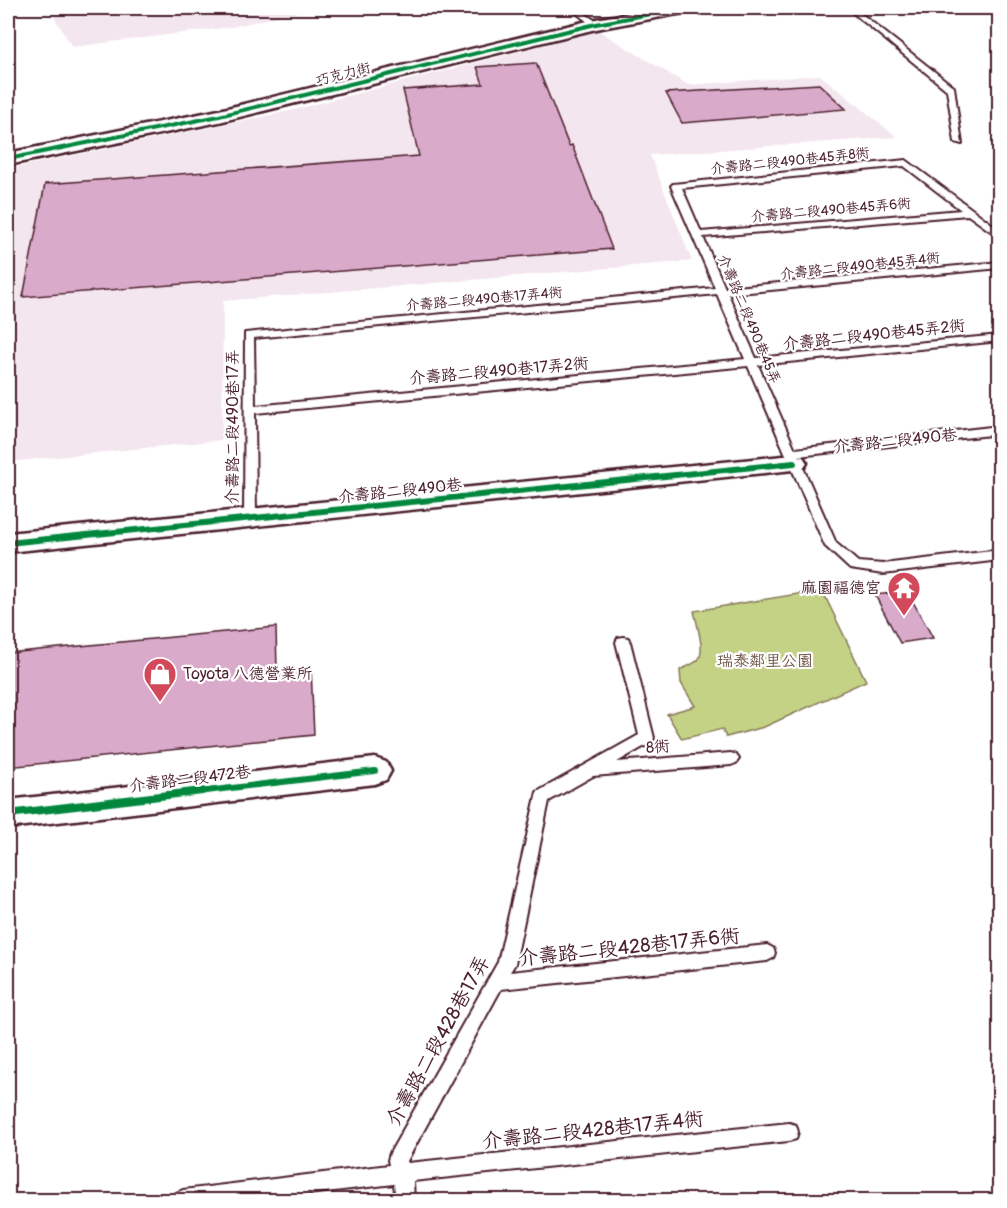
<svg xmlns="http://www.w3.org/2000/svg" width="1007" height="1208" viewBox="0 0 1007 1208" font-family="Pangolin,'LXGW WenKai TC',sans-serif">
<style>
.built{fill:#f4e6ef}
.green{fill:#c4d286;stroke:#877858;stroke-width:1.5}
.building{fill:#daaacb;stroke:#4a1f2b;stroke-width:1.5}
.lines{fill:none;stroke-linecap:round;stroke-linejoin:round}
.service-casing{stroke:#4a1f2b;stroke-width:4}
.minor-casing{stroke:#4a1f2b;stroke-width:5}
.service{fill:#fff;fill-rule:evenodd}
.minor{fill:#fff;fill-rule:evenodd}
.cycleway-far3-casing{stroke:#fff;stroke-width:6}
.cycleway-far2-casing{stroke:#fff;stroke-width:8}
.cycleway-far1-casing{stroke:#fff;stroke-width:10}
.cycleway-casing{stroke:#fff;stroke-width:11}
.cycleway-far3{stroke:#00873e;stroke-width:4}
.cycleway-far2{stroke:#00873e;stroke-width:4.5}
.cycleway-far1{stroke:#00873e;stroke-width:6}
.cycleway{stroke:#00873e;stroke-width:8}
.labels{text-anchor:middle;dominant-baseline:central;stroke-width:4.5;stroke-linejoin:round;paint-order:stroke}
.far-street-label{font-size:14px;fill:#4a1f2b;stroke:#fff}
.street-label{font-size:16px;fill:#4a1f2b;stroke:#fff}
.poi-label{font-size:16px;fill:#4a1f2b;stroke:#fff;text-anchor:end}
.park-label{font-size:16px;fill:#6f5546;stroke:#fff}
.near-street-label{font-size:20px;fill:#4a1f2b;stroke:#fff}
</style>
<rect width="100%" height="100%" fill="#fff"/>
<filter id="ink" filterUnits="userSpaceOnUse"><feTurbulence type="fractalNoise" baseFrequency=".0167" numOctaves="2"/><feDisplacementMap in="SourceGraphic" scale="12" xChannelSelector="R" yChannelSelector="G"/><feConvolveMatrix kernelMatrix="1 2 1 2 8 2 1 2 1" color-interpolation-filters="sRGB"/></filter>
<g filter="url(#ink)">
<!-- built -->
<path class="built" d="M49 8H315L231 27 72 47Z
M599 31 688 85 820 75 897 137 650 155 692 261 223 301 222 440 8 462V169L285 112Z"/>
<!-- green -->
<path class="green" d="M822 590 866 681 764 727 726 737 722 729 682 739 667 714 695 706 681 683 680 670C686 667 694 664 698 660 706 652 696 621 694 611Z"/>
<!-- building -->
<path class="building" d="M536 63 569 146 572 145 612 249 23 297 45 184 419 156 403 90 483 84 477 67Z
M819 84 846 109 682 123 666 93Z
M907 591 933 638 900 643 875 595Z
M276 627 277 672 311 668 314 735 8 767V653Z"/>
<g class="lines">
<!-- service casing -->
<g class="service-casing">
<path id="service" d="M570 8H577L600 24 593 26Z
M847 8H854L954 87 962 144 955 142 947 90Z
M906 160 1000 230V238L968 215 703 237 725 288 1000 262V268L728 294 756 358 1000 335V341L758 365 795 449 1000 426V434L798 456 836 543 858 562 883 564 1000 550V560L883 574 850 569 825 546 748 366 255 413 256 520 250 524 244 520 245 333 715 288 671 186 673 184ZM904 166 961 210 701 232 682 188ZM717 294 745 359 255 406 254 338Z
M623 637 628 638 630 642 654 738 652 742 617 762 731 753 736 755 739 759 736 763 731 765 593 776 549 801 515 964 510 972 767 945 773 948 775 953 773 958 767 961 501 989 407 1161 408 1163 789 1123 796 1125 798 1132 796 1139 789 1141 413 1181 414 1200H396L394 1184 257 1200H174L176 1193 183 1190 389 1165 388 1160 390 1153 498 962 537 792 639 735 616 642 618 638Z"/>
</g>
<!-- minor casing -->
<g class="minor-casing">
<path id="minor" d="M659 8H691L683 13 596 29 219 122 8 165V153L219 110 596 19Z
M794 455 803 457 807 463 803 469 8 552V533Z
M375 758 386 762 391 771 386 780 375 784 8 828V800Z"/>
</g>
<!-- service -->
<use href="#service" class="service"/>
<!-- minor -->
<use href="#minor" class="minor"/>
<!-- cycleway-far3 casing -->
<g class="cycleway-far3-casing">
<path id="cycleway-far3" d="M8 159 219 116 596 24 683 8"/>
</g>
<!-- cycleway-far2 casing -->
<g class="cycleway-far2-casing">
<path id="cycleway-far2" d="M780 464 794 463"/>
</g>
<!-- cycleway-far1 casing -->
<g class="cycleway-far1-casing">
<path id="cycleway-far1" d="M8 543 794 463
M189 793 375 771"/>
</g>
<!-- cycleway casing -->
<g class="cycleway-casing">
<path id="cycleway" d="M8 814 202 791"/>
</g>
<!-- cycleway-far3 -->
<use href="#cycleway-far3" class="cycleway-far3"/>
<!-- cycleway-far2 -->
<use href="#cycleway-far2" class="cycleway-far2"/>
<!-- cycleway-far1 -->
<use href="#cycleway-far1" class="cycleway-far1"/>
<!-- cycleway -->
<use href="#cycleway" class="cycleway"/>
</g>
</g>
<!-- icons -->
<defs>
<g id="temple-pin" transform="scale(1.725)"><path d="M0 17L-7.5 6A9.5 9.5 0 1 1 7.5 6Z" fill="#d1495b" stroke="#fff"/><path d="M0-6L5-2H3V0L6.5 2.5H4V6H1.5V3h-3V6H-4V2.5H-6.5L-3 0V-2H-5Z" fill="#fff"/></g>
<g id="shop-pin" transform="scale(1.725)"><path d="M0 17L-7.5 6A9.5 9.5 0 1 1 7.5 6Z" fill="#d1495b" stroke="#fff"/><path d="M-5-2.5h2.3a2.7 3.5 0 0 1 5.4 0H5L5.5 6h-11ZM-1.5-2.5h3a1.5 2.3 0 0 0-3 0Z" fill="#fff"/></g>
</defs>
<g fill-rule="evenodd">
<use href="#temple-pin" x="904" y="588"/>
<use href="#shop-pin" x="160" y="674"/>
</g>
<g class="labels">
<!-- far-street labels -->
<g class="far-street-label">
<text transform="translate(343 74) rotate(-14)">巧克力街</text>
<text transform="translate(790 161) rotate(-6)">介壽路二段490巷45弄8衖</text>
<text transform="translate(831 210) rotate(-5)">介壽路二段490巷45弄6衖</text>
<text transform="translate(860 266) rotate(-6)">介壽路二段490巷45弄4衖</text>
<text transform="translate(484 299) rotate(-5)">介壽路二段490巷17弄4衖</text>
<text transform="translate(749 319) rotate(67)">介壽路二段490巷45弄</text>
</g>
<!-- street labels -->
<g class="street-label">
<text transform="translate(874 335) rotate(-6)">介壽路二段490巷45弄2衖</text>
<text transform="translate(499 371) rotate(-5)">介壽路二段490巷17弄2衖</text>
<text transform="translate(233 427) rotate(-90)">介壽路二段490巷17弄</text>
<text transform="translate(895 441) rotate(-6)">介壽路二段490巷</text>
<text transform="translate(400 491) rotate(-6)">介壽路二段490巷</text>
<text transform="translate(658 747) rotate(-5)">8衖</text>
<text transform="translate(190 779) rotate(-7)">介壽路二段472巷</text>
</g>
<!-- poi labels -->
<g class="poi-label">
<text x="881" y="588">麻園福德宮</text>
<text x="183" y="674" text-anchor="start">Toyota 八德營業所</text>
</g>
<!-- park labels -->
<g class="park-label">
<text x="765" y="661">瑞泰鄰里公園</text>
</g>
<!-- near-street labels -->
<g class="near-street-label">
<text transform="translate(629 947) rotate(-6)">介壽路二段428巷17弄6衖</text>
<text transform="translate(438 1041) rotate(-61)">介壽路二段428巷17弄</text>
<text transform="translate(593 1130) rotate(-6)">介壽路二段428巷17弄4衖</text>
</g>
</g>
<!-- margin -->
<rect width="1007" height="1208" fill="none" stroke="#fff" stroke-width="30"/>
<rect x="15" y="15" width="977" height="1178" fill="none" stroke="#4a1f2b" stroke-width="2" filter="url(#ink)"/>
</svg>
